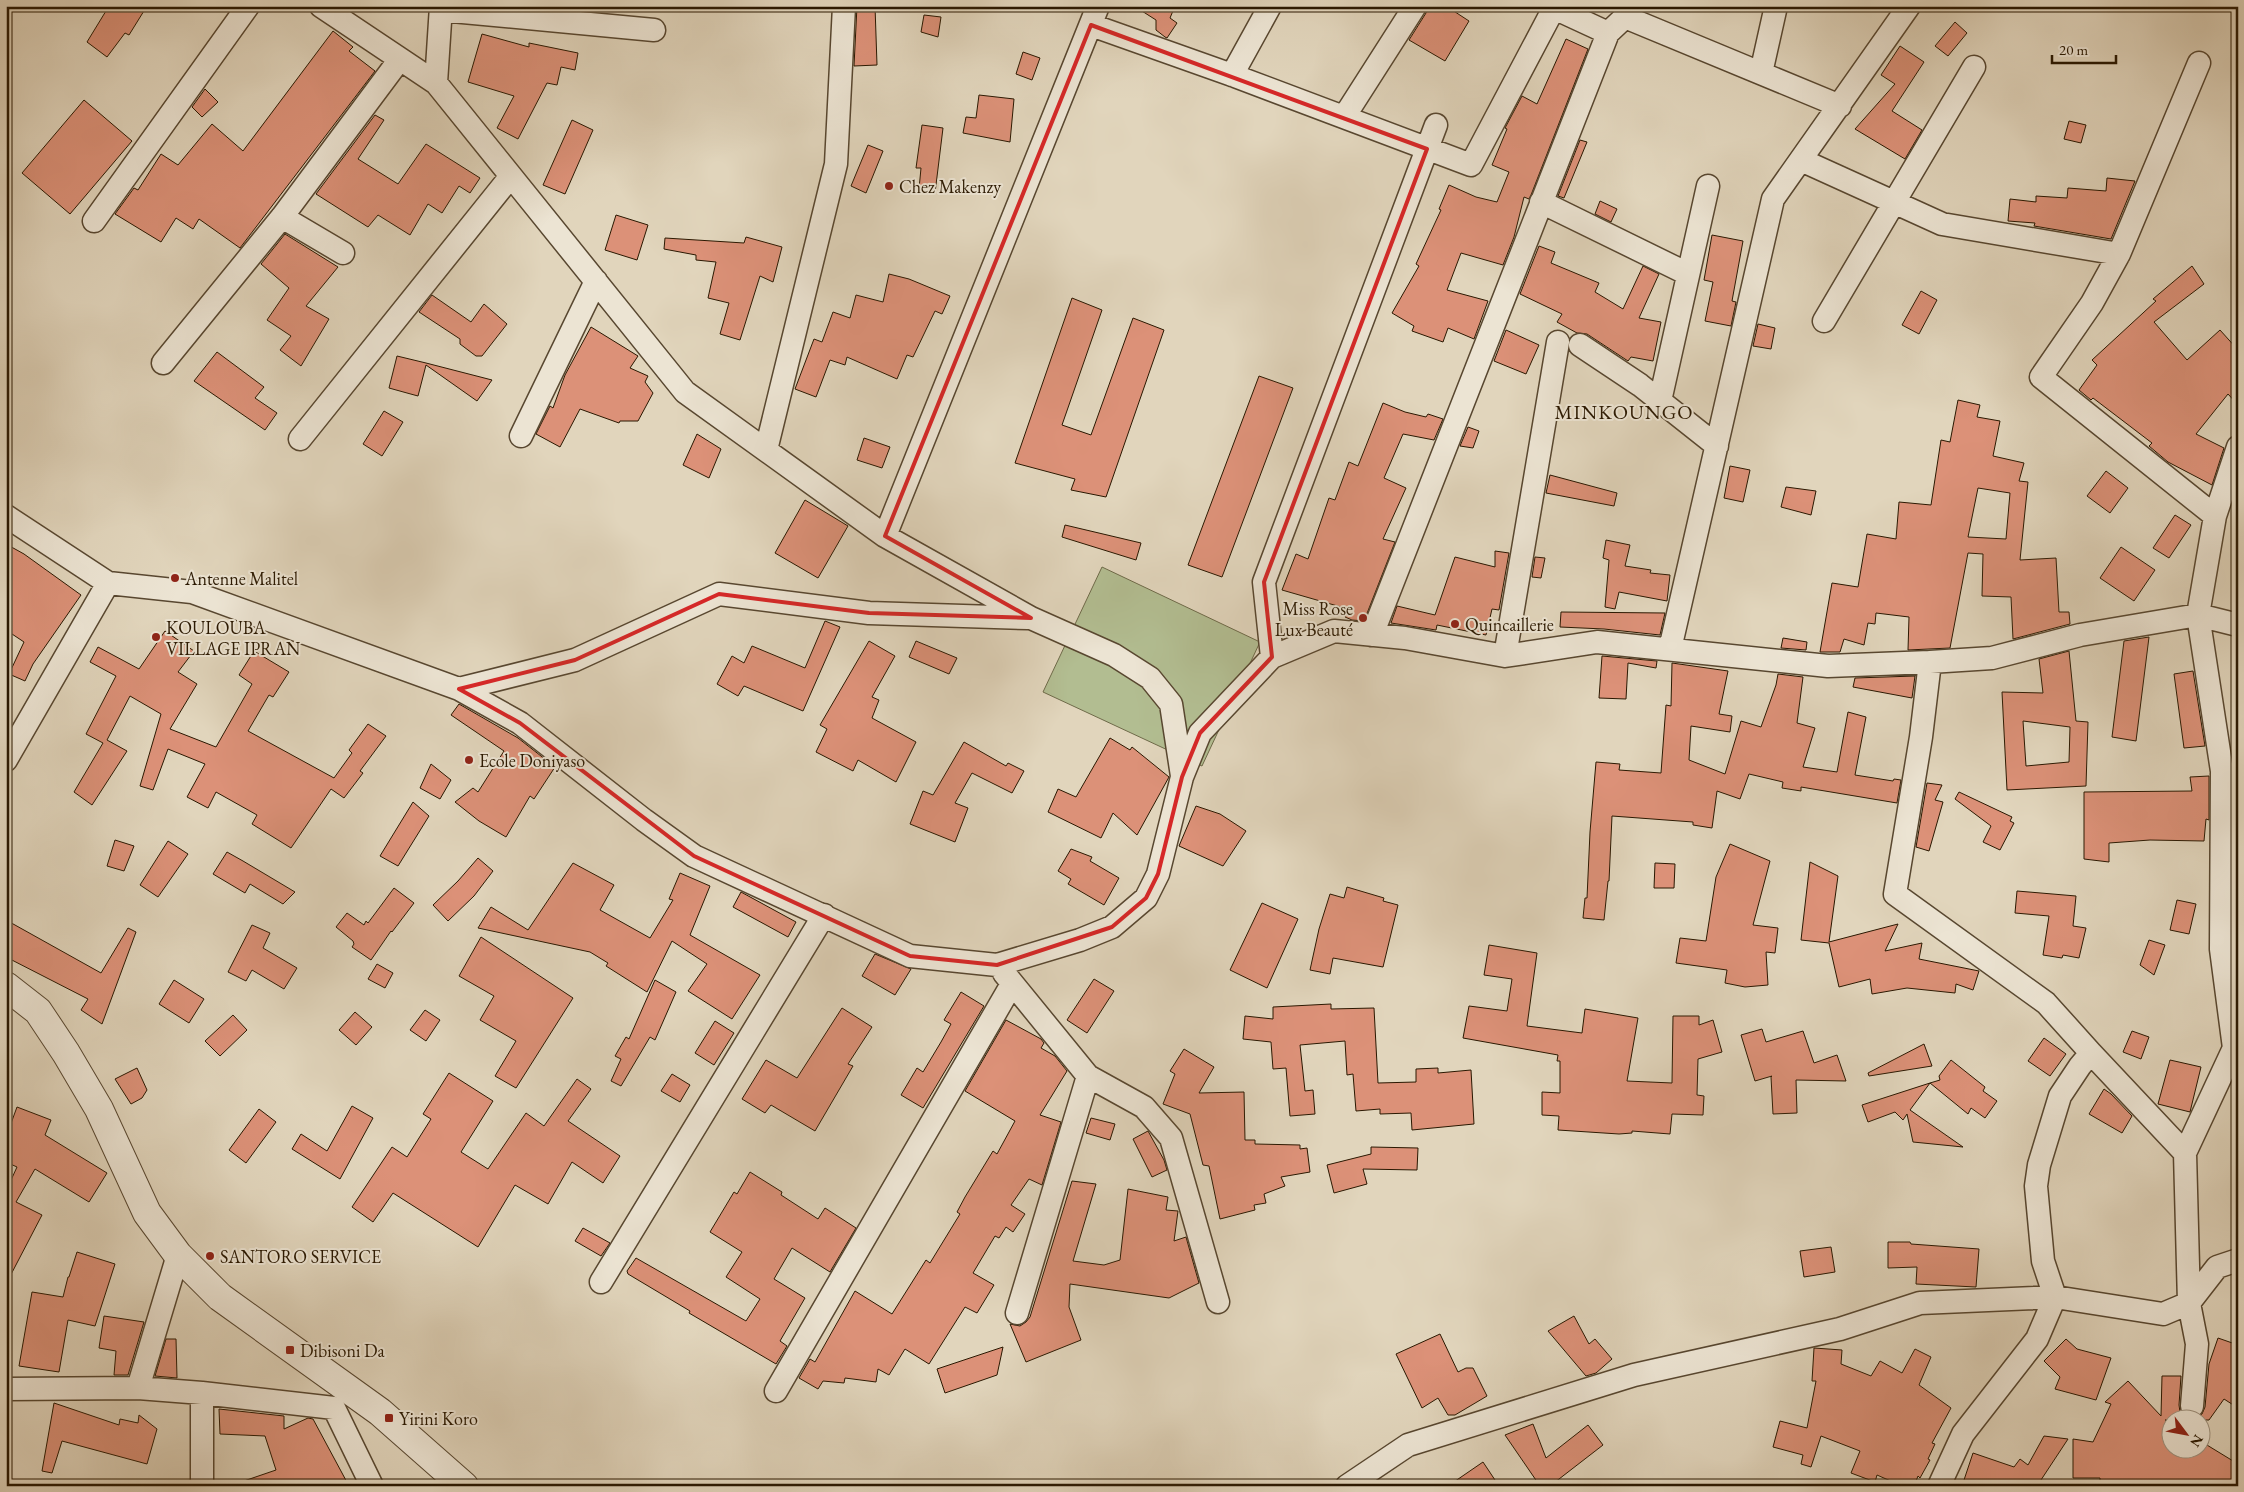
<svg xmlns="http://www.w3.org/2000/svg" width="2244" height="1492" viewBox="0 0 2244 1492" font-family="'EB Garamond',serif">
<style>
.grass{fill:#b2bd91;stroke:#6e6a49}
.building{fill:#dc9178;stroke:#2a1801;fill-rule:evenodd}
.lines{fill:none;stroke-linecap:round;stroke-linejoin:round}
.minor-casing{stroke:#584730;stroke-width:25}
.tertiary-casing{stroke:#584730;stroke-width:30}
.minor{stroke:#ece4d3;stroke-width:22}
.tertiary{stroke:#ece4d3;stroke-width:28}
.marked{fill:none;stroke:#d62828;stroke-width:4;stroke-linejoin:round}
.poi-dot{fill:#8f2418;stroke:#ece4d3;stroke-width:2}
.labels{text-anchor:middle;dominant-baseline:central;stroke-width:4;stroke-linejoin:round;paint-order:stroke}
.poi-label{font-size:18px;fill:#2a1801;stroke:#ece4d3;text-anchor:start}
.quarter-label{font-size:20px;letter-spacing:1px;fill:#2a1801;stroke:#ece4d3}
</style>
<rect width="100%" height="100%" fill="#e1d5bc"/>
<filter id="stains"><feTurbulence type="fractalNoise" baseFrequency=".004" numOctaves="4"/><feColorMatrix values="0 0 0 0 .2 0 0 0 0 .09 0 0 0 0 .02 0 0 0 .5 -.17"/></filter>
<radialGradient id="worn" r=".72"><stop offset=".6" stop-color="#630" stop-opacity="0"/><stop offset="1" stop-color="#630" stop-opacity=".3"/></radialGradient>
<!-- grass -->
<path class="grass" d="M1102 567 1260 642 1202 766 1043 692Z"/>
<!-- building -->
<path class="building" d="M109 6H147L129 35 125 33 107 57 87 42Z
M857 6H875L877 65 854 66Z
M1134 6H1175L1170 18 1177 23 1167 38 1165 37 1156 30V20Z
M1428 6H1446L1469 21 1445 61 1409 40 1426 13Z
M924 15 941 17 938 37 921 32Z
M1955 22 1967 33 1948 56 1935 46Z
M333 31 353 47 349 51 375 71 240 248 199 219 193 229 176 218 161 242 115 214 134 188 138 190 161 154 178 165 212 124 243 151Z
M482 34 529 47V43L578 53 575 70 561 67 557 85 547 83 518 139 497 128 514 96 468 82Z
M1566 39 1588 49 1531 195 1529 199 1524 197 1514 237 1503 265 1461 253 1447 290 1488 301 1474 339 1448 328 1443 342 1412 331 1414 326 1392 313 1419 266 1416 264 1441 210 1439 209 1449 185 1476 197 1497 202 1509 172 1492 165 1507 129 1505 128 1522 96 1537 104Z
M1900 46 1924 62 1892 111 1922 130 1905 159 1855 129 1895 84 1881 75Z
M1023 52 1040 58 1032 80 1016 74Z
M205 89 218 102 202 117 192 107Z
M979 95 1014 99 1010 142 963 133 966 117 976 118Z
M84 100 132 141 70 214 22 173Z
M375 115 384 120 358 159 398 184 426 144 480 178 470 193 459 186 442 213 428 204 410 235 378 215 368 227 316 194Z
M572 120 593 130 565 194 543 185Z
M2069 121 2086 125 2081 143 2064 139Z
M922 125 943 128 935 193 919 189 921 168H916Z
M1580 140 1587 142 1564 198 1558 196Z
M868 145 883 151 866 193 851 186Z
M2107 178 2135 181 2111 239 2034 226 2035 223 2008 221 2010 199 2036 202V196L2067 198 2068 188 2106 191Z
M1600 201 1617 209 1611 222 1595 214Z
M616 215 648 225 637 260 605 250Z
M285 234 338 267 306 306 329 319 301 366 280 350 291 336 267 320 289 288 261 264Z
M1712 235 1743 241 1732 301 1736 302 1731 326 1705 321 1713 282 1704 280Z
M746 237 782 247 773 282 760 276 740 340 720 334 729 303 708 298 716 262 696 260V255L664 249 665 238 744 243Z
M1539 246 1555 252 1551 263 1599 283 1595 292 1623 309 1643 266 1659 274 1639 318 1661 322 1653 361 1631 357 1628 361 1587 334 1577 333 1557 322 1562 314 1520 294Z
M2192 266 2204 284 2154 322 2187 360 2220 330 2238 350V405L2228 394 2196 434 2224 448 2212 485 2168 462 2149 446 2152 443 2093 398 2091 400 2079 390 2097 365 2092 360 2156 301 2153 299Z
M889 274 909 279 950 296 942 314 935 311 913 357 907 355 897 379 847 357 845 365 830 360 816 397 795 389 814 339 822 342 833 312 850 318 856 295 883 302Z
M1921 291 1937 300 1919 334 1902 325Z
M432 295 471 322 484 304 507 324 482 356H476L460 344V339L419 312Z
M1072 298 1102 310 1062 425 1091 435 1133 318 1164 330 1106 497 1071 490 1075 479 1015 463Z
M1758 324 1775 328 1771 349 1753 346Z
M591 327 638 356 630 368 648 376 645 382 653 393 638 421H620L619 423 580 409 560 447 536 434 550 406 553 408 565 375Z
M1506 330 1539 345 1526 374 1494 361Z
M217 352 264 387 255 398 277 413 265 430 194 381Z
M397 356 426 363 492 380 477 401 426 365 418 396 407 393 389 388Z
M1259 376 1293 388 1222 577 1188 565Z
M1958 400 1980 405 1977 417 2000 421 1993 456 2024 463 2019 481 2028 482 2020 560 2056 558 2059 612H2069L2070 624 2013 639 2011 597 1982 596 1983 554 1968 553 1950 648 1908 650 1909 617 1876 613 1875 624 1868 623 1864 645 1844 639 1840 652H1820L1832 583 1858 587 1867 534 1896 539 1899 502 1931 505 1941 440 1950 442ZM1978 488 2010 493 2006 539 1968 537Z
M1383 403 1405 412 1426 417 1428 414 1443 419 1434 440 1403 434 1384 478 1406 488 1383 539 1395 542 1364 621 1352 620 1345 617 1348 609 1282 590 1296 554 1308 559 1329 498 1335 500 1349 462 1358 466Z
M384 411 403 422 382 456 363 444Z
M1468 427 1479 431 1473 448 1460 446Z
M697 434 721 449 709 478 683 465Z
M864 438 890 447 882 468 857 460Z
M1730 466 1750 470 1743 502 1724 498Z
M2106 471 2128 488 2110 513 2087 496Z
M1550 475 1617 493 1614 506 1546 493Z
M1786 487 1816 491 1811 515 1781 507Z
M805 500 848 526 818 578 775 553Z
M2175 515 2191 525 2169 558 2153 548Z
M1065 525 1141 543 1136 560 1062 537Z
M1606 540 1630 545 1625 566 1651 570 1650 573 1670 575 1667 601 1619 592 1615 609 1605 607 1609 560 1603 558Z
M6 544 24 554 81 595 33 664 25 681 9 674 24 642 6 630Z
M2121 547 2155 570 2134 601 2100 578Z
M1495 551 1509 553 1499 610 1492 609 1486 635 1437 625 1436 630 1391 623 1397 606 1435 615 1455 557 1495 567Z
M1535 557 1545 558 1541 578 1532 577Z
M1561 612 1665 613 1660 635 1604 629 1560 627Z
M825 621 840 627 803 711 744 686 738 696 717 684 732 656 744 663 752 646 805 668Z
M165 631 194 651 178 672 197 684 170 729 216 747 252 684 239 675 254 651 289 672 273 697 269 695 248 731 334 778 352 753 349 750 368 724 386 736 360 771 363 773 344 798 331 789 291 848 252 824 257 815 216 792 208 808 187 797 205 764 168 749 153 790 140 786 161 714 130 696 107 740 127 751 92 805 74 792 103 743 86 734 116 676 90 662 98 647 139 669Z
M2149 637 2136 741 2112 737 2124 641Z
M1783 638 1807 642 1806 650 1781 648Z
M869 641 895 656 872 697 879 700 872 718 916 742 896 782 858 760 853 771 816 752 827 729 820 725Z
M916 641 957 658 949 674 909 657Z
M2069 651 2076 721 2088 722 2086 786 2007 790 2002 692 2043 693 2039 659ZM2023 721 2070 727 2069 762 2026 766Z
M1602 656 1657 661 1656 668 1628 663 1626 699 1599 698Z
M1672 663 1728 671 1719 714 1732 716 1730 732 1691 726 1689 760 1725 774 1741 721 1761 727 1776 685 1778 674 1803 677 1797 723 1815 728 1803 767 1837 772 1848 712 1866 717 1855 775 1893 781 1894 779 1901 780 1897 803 1801 787V791L1782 788 1783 782 1749 774 1740 799 1717 791 1712 828 1693 825V822L1612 816 1609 881H1608L1604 920 1583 918 1585 898H1587L1590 832 1596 762 1620 764 1619 770 1661 773 1666 705 1671 706Z
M2193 671 2205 746 2184 748 2174 674Z
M1915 676 1912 698 1853 687 1855 678Z
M459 704 518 738 555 767 534 799 530 796 506 837 479 821 455 802 473 788 478 792 504 751 451 715Z
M1110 738 1130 750 1132 747 1169 777 1137 835 1113 813 1101 838 1048 812 1058 789 1076 797Z
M964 742 1006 766 1008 763 1024 771 1012 793 972 773 955 803 968 808 955 842 910 824 923 791 933 795Z
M431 764 451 780 440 799 420 788Z
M2235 775H2238V829L2235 828Z
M2209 776V820L2206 819 2204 841 2150 840 2109 843V862L2084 859V792L2192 791 2190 777Z
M1927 783 1942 785 1935 800 1943 802 1929 851 1916 847Z
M1959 792 2012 817 2010 821 2014 823 2000 850 1983 842 1991 826 1955 799Z
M413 802 429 816 398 866 380 856Z
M1196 806 1220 814 1246 831 1223 866 1179 846Z
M115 840 134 846 124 871 107 866Z
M168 841 188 854 158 897 140 885Z
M1730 844 1770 861 1753 925 1778 928 1775 953 1766 952 1768 985 1745 987 1725 983 1727 970 1676 963 1680 938 1706 941 1716 877Z
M1071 849 1092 857 1090 861 1119 878 1104 905 1068 884 1071 879 1058 871Z
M227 852 243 861 295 892 283 904 250 884 245 893 213 874Z
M478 858 493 871 474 896 448 921 433 905 458 881Z
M1810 862 1838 876 1829 942 1898 924 1885 951 1922 943 1919 959 1979 971 1973 990 1956 984 1955 993 1907 988 1872 994 1870 979 1839 987 1829 943 1801 940Z
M573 863 614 885 600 910 650 938 673 900 669 899 680 873 710 886 690 935 760 975 732 1019 688 991 707 964 672 941 647 992 606 966 608 963 590 952 478 928 491 907 528 930Z
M1655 863 1675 864 1674 888H1654Z
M1347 887 1384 898 1383 901 1398 905 1383 967 1333 958 1330 974 1310 970 1319 929 1330 894 1344 898Z
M394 888 414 903 392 932 391 931 371 960 352 947 354 944 353 941 336 927 347 913 364 925 366 921 368 923Z
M2017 891 2076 896 2073 926 2086 928 2079 958 2063 955 2062 958 2043 955 2049 916 2015 913Z
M741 892 796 922 788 937 733 907Z
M2177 900 2196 904 2189 934 2170 930Z
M1262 903 1298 919 1267 988 1230 970Z
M6 920 101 973 128 928 136 932 102 1024 81 1010 88 999 6 957Z
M252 925 270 933 263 948 297 968 284 989 252 970 246 981 228 972Z
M481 937 573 998 516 1088 495 1076 516 1041 480 1020 494 996 459 976Z
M2149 940 2165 945 2154 975 2140 965Z
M1489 945 1537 953 1527 1026 1582 1033 1585 1009 1638 1018 1627 1081 1672 1083 1673 1016H1699V1025L1713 1020 1722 1052 1698 1059 1697 1095 1704 1096 1703 1115 1672 1114 1670 1134 1632 1131V1133L1619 1134 1558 1130 1559 1116 1542 1115V1092L1560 1093V1061H1557L1558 1055 1463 1038 1469 1006 1507 1011 1512 979 1484 975Z
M875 954 911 969 895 995 862 976Z
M377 964 393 973 385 988 368 979Z
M1094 979 1114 991 1087 1033 1067 1020Z
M174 980 204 999 189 1023 159 1004Z
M655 980 676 992 655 1040 650 1037 621 1086 611 1081 621 1059 615 1056 626 1037 629 1039Z
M961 992 984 1006 923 1108 901 1095 917 1068 923 1072 941 1042 951 1024 944 1020Z
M1331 1004V1009L1374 1008 1378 1083 1416 1082V1069L1438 1068V1073L1471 1070 1474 1124 1412 1130 1411 1113 1380 1114V1109L1356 1111 1353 1074 1347 1075 1345 1041 1300 1045 1305 1091 1313 1090 1315 1114 1290 1116 1286 1068 1273 1069 1271 1042 1243 1039 1245 1016 1273 1019V1007Z
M842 1008 872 1027 848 1064 853 1066 815 1131 771 1105 765 1113 742 1099 766 1060 797 1078Z
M425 1010 440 1020 426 1041 410 1030Z
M355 1012 372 1027 356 1045 339 1030Z
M233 1015 247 1030 220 1056 205 1041Z
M1006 1020 1041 1039 1044 1043 1041 1048 1055 1056 1067 1071 1040 1115 1061 1122 1042 1185 1029 1179 1011 1205 1025 1214 1013 1232 1006 1227 999 1238 995 1236 973 1273 994 1285 977 1313 965 1307 929 1364 905 1349 889 1375 878 1369 876 1382 845 1378 844 1383 823 1381 818 1389 799 1378 810 1359 815 1362 855 1291 892 1314 926 1260 930 1263 960 1214 957 1212 965 1197 993 1151 997 1154 1015 1121 965 1091Z
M715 1021 734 1033 714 1065 695 1053Z
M1762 1029 1766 1042 1803 1031 1814 1063 1837 1055 1846 1081 1796 1080 1797 1113 1773 1114 1771 1077 1772 1076 1755 1081 1741 1035Z
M2132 1031 2149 1037 2141 1059 2123 1052Z
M2044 1038 2066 1054 2050 1076 2028 1061Z
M1924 1044 1932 1066 1869 1076 1868 1073Z
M1184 1049 1214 1067 1199 1093 1244 1092 1245 1140H1255V1144L1300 1145V1149L1307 1148 1310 1172 1281 1177 1285 1186 1264 1194 1266 1203 1254 1205 1255 1210 1220 1219 1209 1166 1203 1165 1190 1114 1163 1104 1175 1074 1170 1071Z
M1951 1060 1985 1087 1983 1091 1997 1101 1985 1118 1971 1108 1968 1114 1930 1083 1940 1080 1939 1076Z
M2170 1060 2201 1067 2190 1112 2158 1104Z
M137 1068 147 1090 142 1098 131 1104 115 1079Z
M449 1073 493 1101 461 1152 488 1169 526 1113 544 1126 577 1079 591 1089 568 1121 620 1156 603 1183 572 1162 548 1204 515 1185 478 1247 393 1193 373 1222 352 1207 392 1147 407 1157 431 1119 423 1114Z
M672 1074 690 1085 680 1102 661 1091Z
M1930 1083 1910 1110 1963 1147 1913 1142 1907 1114 1903 1120 1895 1112 1868 1122 1862 1105Z
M2104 1089 2111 1094 2132 1116 2122 1133 2089 1114Z
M352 1106 373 1118 340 1179 292 1149 301 1134 327 1151Z
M17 1107 51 1120 45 1135 107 1173 89 1202 35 1169 16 1202 42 1215 6 1284V1191L17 1167 6 1162V1137Z
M259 1109 276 1122 246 1163 229 1150Z
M1091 1118 1115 1124 1110 1140 1086 1133Z
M1148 1131 1164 1160 1167 1170 1152 1177 1133 1139Z
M1371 1147 1418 1148 1417 1170 1363 1169 1367 1184 1334 1193 1327 1165 1371 1154Z
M750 1172 782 1192 781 1195 818 1219 825 1208 856 1228 830 1272 792 1248 774 1279 805 1298 780 1341 787 1346 776 1364 689 1313 690 1311 628 1274 627 1271 636 1258 746 1321 760 1299 726 1277 742 1252 710 1232 734 1192 737 1194Z
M1072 1181 1096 1184 1073 1261 1104 1265 1120 1260 1128 1189 1168 1197 1166 1210 1178 1211 1174 1241 1186 1237 1199 1283 1169 1298 1070 1284 1069 1307 1081 1340 1026 1362 1010 1324 1020 1326 1026 1322 1030 1317Z
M583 1228 610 1243 601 1256 575 1241Z
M1888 1242H1910L1911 1244 1979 1249 1976 1287 1916 1284 1917 1267 1888 1268Z
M1831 1247 1835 1272 1804 1277 1800 1251Z
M77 1252 115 1264 95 1326 68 1320 59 1372 19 1366 32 1292 63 1297 68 1277H69Z
M104 1316 144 1322 128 1375H114L116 1351 99 1348Z
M1574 1316 1589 1344 1595 1339 1612 1359 1596 1373 1586 1376 1548 1331Z
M1440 1334 1458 1372 1466 1368H1473L1487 1396 1455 1415H1448L1438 1398 1422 1408 1396 1354Z
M2218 1338 2238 1345V1408L2224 1399 2209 1420H2165L2172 1424V1450H2202V1442L2238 1464V1477L2231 1486H2100V1478H2073V1439L2093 1442 2111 1404 2105 1402 2128 1381 2161 1416 2162 1376H2181L2179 1405 2180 1412 2185 1417 2191 1419 2202 1414 2205 1407 2209 1364Z
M166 1339H176L177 1378 155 1376Z
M2066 1339 2077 1349 2111 1358 2096 1400 2055 1389 2060 1377 2044 1361Z
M1003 1347 997 1375 945 1393 937 1369Z
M1814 1348 1842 1350 1841 1364 1871 1376 1880 1361 1902 1373 1915 1349 1931 1357 1919 1385 1951 1408 1932 1443 1935 1444 1928 1459 1930 1460 1920 1478 1918 1476 1914 1486H1902L1877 1475 1875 1482 1851 1473 1860 1451 1821 1436 1811 1467 1801 1464 1803 1455 1773 1447 1780 1421 1807 1428 1816 1381H1812Z
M54 1403 119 1425 120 1419 138 1423 139 1415 157 1429 147 1464 62 1441 52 1473 42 1471Z
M219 1409 284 1416V1429L308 1418 313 1419 349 1486H239L238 1483 276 1470 265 1436 220 1434Z
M1533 1424 1546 1458 1588 1425 1603 1445 1550 1486H1540L1505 1435Z
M2044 1436 2068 1439 2037 1486H1962L1973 1453 2014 1467 2020 1459 2028 1465Z
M1483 1462 1499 1486H1448Z"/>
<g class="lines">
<!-- minor casing -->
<g class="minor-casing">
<path id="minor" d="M321 6 436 83 685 392 885 536 1031 618 1114 655 1150 678 1171 704 1182 776
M1554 8 1608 33
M441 10 654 30
M1625 17 1840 106
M1091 25 1232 75 1471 165 1555 6
M2199 63 2119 254 2092 303 2041 377 2215 516
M1761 73 1776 6
M1232 75 1270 6
M436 83 441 6
M1344 117 1415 6
M1801 160 1942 224 2119 254
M1541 202 1688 274
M282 217 343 253
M94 221 248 6
M1824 321 1974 67
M1580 345 1640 385 1717 446
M163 363 282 217 400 59
M1660 401 1708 186
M521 436 596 281
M300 439 511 176
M766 450 836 164 844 6
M6 516 108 583 192 592 459 689 520 723 644 820 694 856 910 956 997 965 1080 940 1112 927 1146 898 1158 874 1182 777 1200 733 1272 657 1334 631 1405 638 1505 656 1597 642 1828 666 1930 662 1921 737 1895 894 2046 1003 2091 1053 2080 1066 2060 1096 2039 1165 2036 1186 2043 1261 2055 1297 2037 1339 1963 1434 1939 1486
M885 536 1098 6
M1372 635 1608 33 1625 17 1629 6
M1670 649 1773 199 1909 6
M1505 656 1558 342
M1272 657 1264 582 1436 125
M1930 662 1992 658 2080 635 2198 615 2238 625
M459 689 575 660 719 594 869 613 1028 618
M6 760 108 583
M1004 973 1088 1076 1017 1313
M2234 1048 2221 949 2222 771 2198 615 2215 516 2238 447
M2091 1053 2185 1153
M1088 1076 1144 1107 1171 1138 1218 1302
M601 1282 824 915
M138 1388 178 1255
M6 1389 138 1388 202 1393 334 1408 372 1486
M776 1391 1012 984
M2192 1406 2197 1344 2189 1303 2185 1153 2234 1048 2238 1047
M202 1486V1393
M1347 1486 1408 1445 1634 1375 1840 1329 1920 1303 2055 1297 2163 1314 2189 1303 2217 1267 2238 1260"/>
</g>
<!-- tertiary casing -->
<g class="tertiary-casing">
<path id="tertiary" d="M6 986 38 1011 66 1053 99 1109 147 1213 178 1255 220 1297 380 1412 464 1486"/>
</g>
<!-- minor -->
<use href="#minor" class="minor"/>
<!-- tertiary -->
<use href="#tertiary" class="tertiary"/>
</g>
<!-- marked area -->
<path class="marked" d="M1091 25 1427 149 1264 582 1272 657 1200 733 1182 777 1158 874 1146 898 1112 927 997 965 910 956 694 856 520 723 459 689 575 660 719 594 869 613 1031 618 885 536Z"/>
<!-- markers -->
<g class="poi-dot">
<circle cx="889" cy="186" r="5"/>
<circle cx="175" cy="578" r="5"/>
<circle cx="1363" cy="618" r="5"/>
<circle cx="1455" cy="624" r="5"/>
<circle cx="156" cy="637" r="5"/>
<circle cx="469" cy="760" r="5"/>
<circle cx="210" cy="1256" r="5"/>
<rect x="285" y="1345" width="10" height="10" rx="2.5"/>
<rect x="384" y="1413" width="10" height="10" rx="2.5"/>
</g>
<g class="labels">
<!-- poi labels -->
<g class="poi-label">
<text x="899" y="186">Chez Makenzy</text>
<text x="185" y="578">Antenne Malitel</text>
<text x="1353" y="608" text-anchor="end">Miss Rose<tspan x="1353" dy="21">Lux Beauté</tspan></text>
<text x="1465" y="624">Quincaillerie</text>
<text x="166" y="627">KOULOUBA<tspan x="166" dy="21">VILLAGE IPRAN</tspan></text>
<text x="479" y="760">Ecole Doniyaso</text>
<text x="220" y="1256">SANTORO SERVICE</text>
<text x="300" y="1350">Dibisoni Da</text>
<text x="399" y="1418">Yirini Koro</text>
</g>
<!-- quarter labels -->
<g class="quarter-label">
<text x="1624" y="412">MINKOUNGO</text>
</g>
</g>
<!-- margin -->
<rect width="2244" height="1492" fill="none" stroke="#e1d5bc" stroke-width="25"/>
<rect x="8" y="8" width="2229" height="1477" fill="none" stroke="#2a1801" stroke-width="2.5"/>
<rect x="12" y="12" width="2219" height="1467" fill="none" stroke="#2a1801"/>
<!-- north arrow -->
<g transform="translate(2186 1434) rotate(122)"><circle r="24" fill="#ece4d3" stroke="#9e927f"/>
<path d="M0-4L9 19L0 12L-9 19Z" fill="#8f2418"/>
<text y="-8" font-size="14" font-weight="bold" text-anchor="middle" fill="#2a1801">N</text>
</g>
<!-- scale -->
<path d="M2052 55v8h64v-8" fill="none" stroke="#2a1801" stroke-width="2.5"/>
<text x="2059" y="55" font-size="15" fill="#2a1801" stroke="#ece4d3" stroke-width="4" paint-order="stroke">20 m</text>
<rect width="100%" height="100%" filter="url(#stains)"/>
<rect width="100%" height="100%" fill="url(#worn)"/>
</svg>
